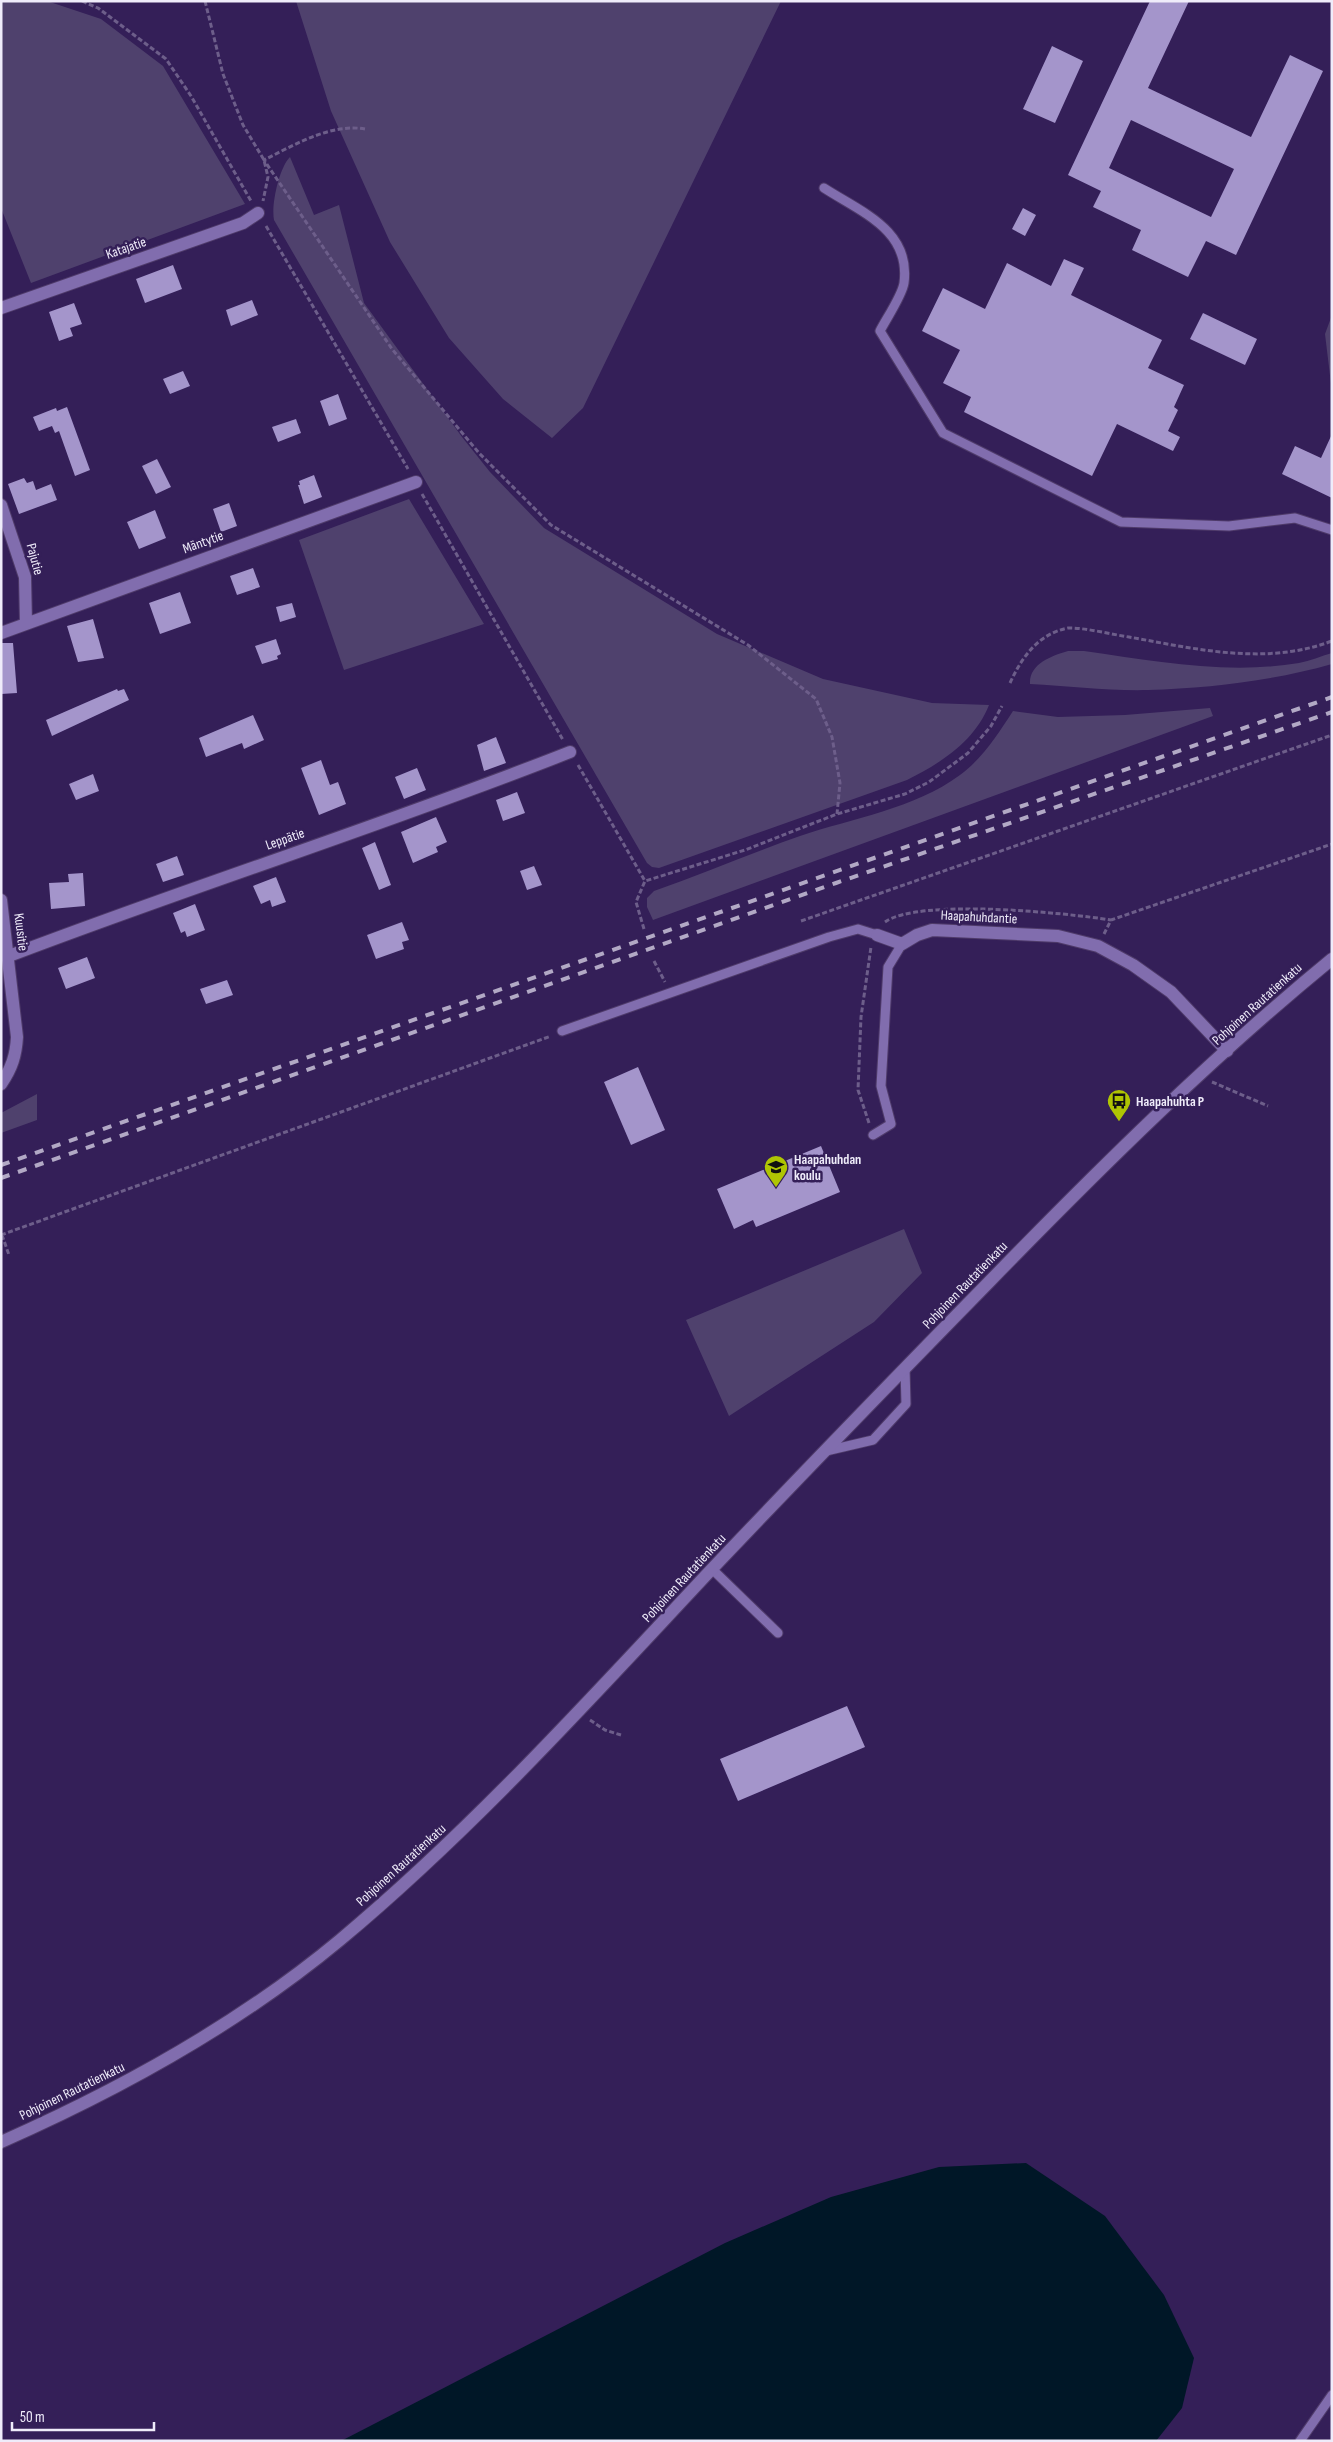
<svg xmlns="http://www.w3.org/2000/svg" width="1333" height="2442" viewBox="0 0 1333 2442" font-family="'Sofia Sans Condensed',sans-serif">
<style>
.green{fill:#4f416d}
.water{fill:#001727}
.building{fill:#a495cb;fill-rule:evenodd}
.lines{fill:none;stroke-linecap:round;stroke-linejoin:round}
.lane-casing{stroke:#4f3b6a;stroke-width:11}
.street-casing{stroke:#4f3b6a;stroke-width:14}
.secondary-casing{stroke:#4f3b6a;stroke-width:14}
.path{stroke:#6d5e8a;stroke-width:3;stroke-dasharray:5 2.5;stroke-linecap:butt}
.lane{stroke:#816dae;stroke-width:9}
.street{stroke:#816dae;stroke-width:12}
.secondary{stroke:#816dae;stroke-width:12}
.rail{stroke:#b2a9c5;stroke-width:4;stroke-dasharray:9 9;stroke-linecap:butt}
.labels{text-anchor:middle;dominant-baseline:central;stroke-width:5;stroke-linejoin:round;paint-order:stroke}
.street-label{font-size:14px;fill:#efecfa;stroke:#341f58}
.poi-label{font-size:14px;font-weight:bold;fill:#efecfa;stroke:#341f58;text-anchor:start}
</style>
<rect width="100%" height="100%" fill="#341f58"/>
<!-- green -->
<path class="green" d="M1 1H47L101 19 163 66 245 204 31 283 1 208Z
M296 1H781L583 408 552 438 503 399 449 338 390 242 331 111Z
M290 157 314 215 339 205 364 303 462 437 490 472 544 528 717 634 823 679 932 703 989 705C975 741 941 763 907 780L659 868 652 867 647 863 274 220C271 205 279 168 290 157Z
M1332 315V392L1325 334Z
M409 499 484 624 344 670 299 540Z
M1068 651H1084C1155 661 1227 675 1299 663 1310 661 1321 656 1332 653V664C1272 681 1210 688 1148 690 1109 691 1069 686 1030 684 1029 664 1051 656 1068 651Z
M1210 708 1213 716 653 920 647 907V898L654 891C703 874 751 853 800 836 853 818 914 809 960 775 983 758 998 734 1013 711L1058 717 1125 715Z
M37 1094V1120L1 1133V1113Z
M904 1229 922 1273 874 1322 729 1416 686 1320Z"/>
<!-- water -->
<path class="water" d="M1026 2163 1105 2216 1164 2295 1194 2358 1182 2408 1156 2441H341L725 2243 831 2197 939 2167Z"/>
<!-- building -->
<path class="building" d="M1150 1H1189L1148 88 1251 137 1290 55 1323 71 1236 255 1206 241 1188 277 1132 250 1141 230 1093 207 1101 191 1068 175ZM1131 120 1234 169 1211 217 1109 168Z
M1052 46 1083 61 1055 123 1023 109Z
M1023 208 1036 215 1025 236 1012 229Z
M1064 259 1084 268 1071 295 1162 340 1148 368 1184 385 1174 407 1178 410 1168 431 1180 437 1173 451 1117 424 1092 476 964 412 971 397 943 383 960 350 922 331 943 288 985 309 1007 263 1051 286Z
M173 265 182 289 145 303 136 279Z
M252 300 258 315 231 326 226 310Z
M74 303 82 324 70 328 73 336 59 341 49 312Z
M1203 313 1257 339 1245 365 1190 339Z
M183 371 190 386 170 394 163 379Z
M338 394 347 419 329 426 320 401Z
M67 407 90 470 75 476 59 431 55 433 52 426 39 431 33 417 56 408 57 411Z
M296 419 301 433 278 442 272 427Z
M1332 434V498L1282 474 1295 446 1321 458Z
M157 459 171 487 156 494 142 466Z
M314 475 322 497 304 504 298 485H300L299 481Z
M24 478 27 483 33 481 36 490 51 484 57 500 19 514 8 484Z
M229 503 237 526 221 532 213 509Z
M155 510 166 538 139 549 127 522Z
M253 568 260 587 237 595 230 576Z
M180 592 191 623 160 634 149 603Z
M292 603 296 617 280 622 276 607Z
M93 619 104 658 78 662 67 626Z
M276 639 281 654 277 656 278 659 262 664 255 646Z
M1 643H13L17 693 1 694Z
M117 689 118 691 124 689 129 700 52 736 46 720Z
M253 715 264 740 244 749 242 743 206 757 199 738Z
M496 737 506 763 484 771 477 745Z
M321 760 330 785 338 782 346 804 319 815 301 768Z
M417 768 426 790 404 799 395 777Z
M93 774 99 791 76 800 69 784Z
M517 792 525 813 503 821 496 800Z
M436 817 447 842 436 847 438 852 413 863 401 832Z
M375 842 391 885 379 890 362 848Z
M177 856 184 875 163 882 156 864Z
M534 866 542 885 527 890 520 871Z
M83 873 85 906 51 909 49 883 69 882 68 874Z
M276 877 286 902 272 907 270 900 261 904 253 886Z
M195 904 205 930 187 937 185 931 181 933 173 913Z
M402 922 409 940 402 942 404 949 376 959 367 935Z
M87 957 95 978 66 989 58 968Z
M227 980 233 995 206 1004 200 989Z
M638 1067 665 1130 631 1145 604 1082Z
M821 1146 840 1192 756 1227 753 1220 734 1229 717 1189Z
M847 1706 865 1747 738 1801 720 1759Z"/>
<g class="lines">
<!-- lane casing -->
<g class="lane-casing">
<path id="lane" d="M824 188C861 212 911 230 904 283 902 296 886 319 880 331L943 433 1121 522 1229 526 1295 518 1332 530
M562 1031 829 937 858 929 877 935
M873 1135 891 1124 881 1086 888 967 902 944
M826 1451 873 1440 906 1404 905 1368
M712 1569 778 1633
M1300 2441 1332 2395"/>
</g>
<!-- street casing -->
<g class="street-casing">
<path id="street" d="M1 308 243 223 258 213
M1 505 25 577 26 623
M1 633 416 482
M1 900 17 1037C16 1055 12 1068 1 1084
M877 935 902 944 917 935 932 930 1058 936 1098 946 1133 965 1171 992 1227 1051
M9 956C195 885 385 825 570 752"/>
</g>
<!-- secondary casing -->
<g class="secondary-casing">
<path id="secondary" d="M1 2142C121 2089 239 2024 340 1940 474 1828 591 1698 710 1571 803 1473 897 1376 991 1280 1100 1168 1211 1058 1332 959"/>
</g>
<!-- path -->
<path class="path" d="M82 1 98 8 166 59 191 96 251 201
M205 1 223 74 243 125 264 160 268 177 263 201
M365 129C331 123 294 145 264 160L392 349 479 453 551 525 748 645 816 699 832 737 840 783 837 814
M266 226 408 469
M422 494 563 740
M1010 683C1022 657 1038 634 1068 628 1088 628 1109 634 1129 637 1196 649 1266 666 1332 641
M578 765 645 881
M801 921 1332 735
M885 922C918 898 1067 913 1111 920
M644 929 636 902 645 881 745 850 837 814 905 794 929 782 968 753 991 726 1002 706
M1104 934 1111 920 1332 844
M654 961 665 982
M1212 1082 1268 1106
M869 1123 858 1090 861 1017 871 947
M1 1235 551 1036
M2 1235 9 1255
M590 1720 605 1730 621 1735"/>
<!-- lane -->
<use href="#lane" class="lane"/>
<!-- street -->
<use href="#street" class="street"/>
<!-- secondary -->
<use href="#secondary" class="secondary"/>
<!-- rail -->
<path class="rail" d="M1 1165 1332 697
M1 1178 836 883 1332 712"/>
</g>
<!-- icons -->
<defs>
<g id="bus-pin" transform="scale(1.25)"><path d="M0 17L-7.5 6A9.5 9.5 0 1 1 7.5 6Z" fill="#afc503" stroke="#341f58"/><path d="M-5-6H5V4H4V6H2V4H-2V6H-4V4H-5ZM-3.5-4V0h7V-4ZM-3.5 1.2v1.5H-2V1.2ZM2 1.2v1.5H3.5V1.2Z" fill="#111"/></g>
<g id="school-pin" transform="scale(1.25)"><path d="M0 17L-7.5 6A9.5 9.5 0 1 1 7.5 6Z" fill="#afc503" stroke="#341f58"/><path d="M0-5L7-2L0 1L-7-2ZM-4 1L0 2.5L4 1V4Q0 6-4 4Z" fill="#111"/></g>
</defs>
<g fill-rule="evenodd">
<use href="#bus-pin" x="1119" y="1101"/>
<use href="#school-pin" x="776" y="1167"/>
</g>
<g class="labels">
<!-- street labels -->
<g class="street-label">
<text transform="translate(126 248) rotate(-19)">Katajatie</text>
<text transform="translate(203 542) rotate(-20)">Mäntytie</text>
<text transform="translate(35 559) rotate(75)">Pajutie</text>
<text transform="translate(285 839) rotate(-19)">Leppätie</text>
<text transform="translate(979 917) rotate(3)">Haapahuhdantie</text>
<text transform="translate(21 932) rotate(83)">Kuusitie</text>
<text transform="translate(1257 1004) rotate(-42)">Pohjoinen Rautatienkatu</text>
<text transform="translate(965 1285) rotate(-46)">Pohjoinen Rautatienkatu</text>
<text transform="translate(684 1578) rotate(-47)">Pohjoinen Rautatienkatu</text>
<text transform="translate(401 1865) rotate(-42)">Pohjoinen Rautatienkatu</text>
<text transform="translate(72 2091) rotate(-26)">Pohjoinen Rautatienkatu</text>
</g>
<!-- poi labels -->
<g class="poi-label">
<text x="1136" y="1101">Haapahuhta P</text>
<text x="794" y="1159">Haapahuhdan<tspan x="794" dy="16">koulu</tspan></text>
</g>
</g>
<!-- border -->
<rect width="1333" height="2442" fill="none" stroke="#efecfa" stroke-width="5"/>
<!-- scale -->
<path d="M12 2422v8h142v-8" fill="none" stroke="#efecfa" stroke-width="2.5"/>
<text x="20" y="2422" font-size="15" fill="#efecfa" stroke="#341f58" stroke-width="4" paint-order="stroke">50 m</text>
</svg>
